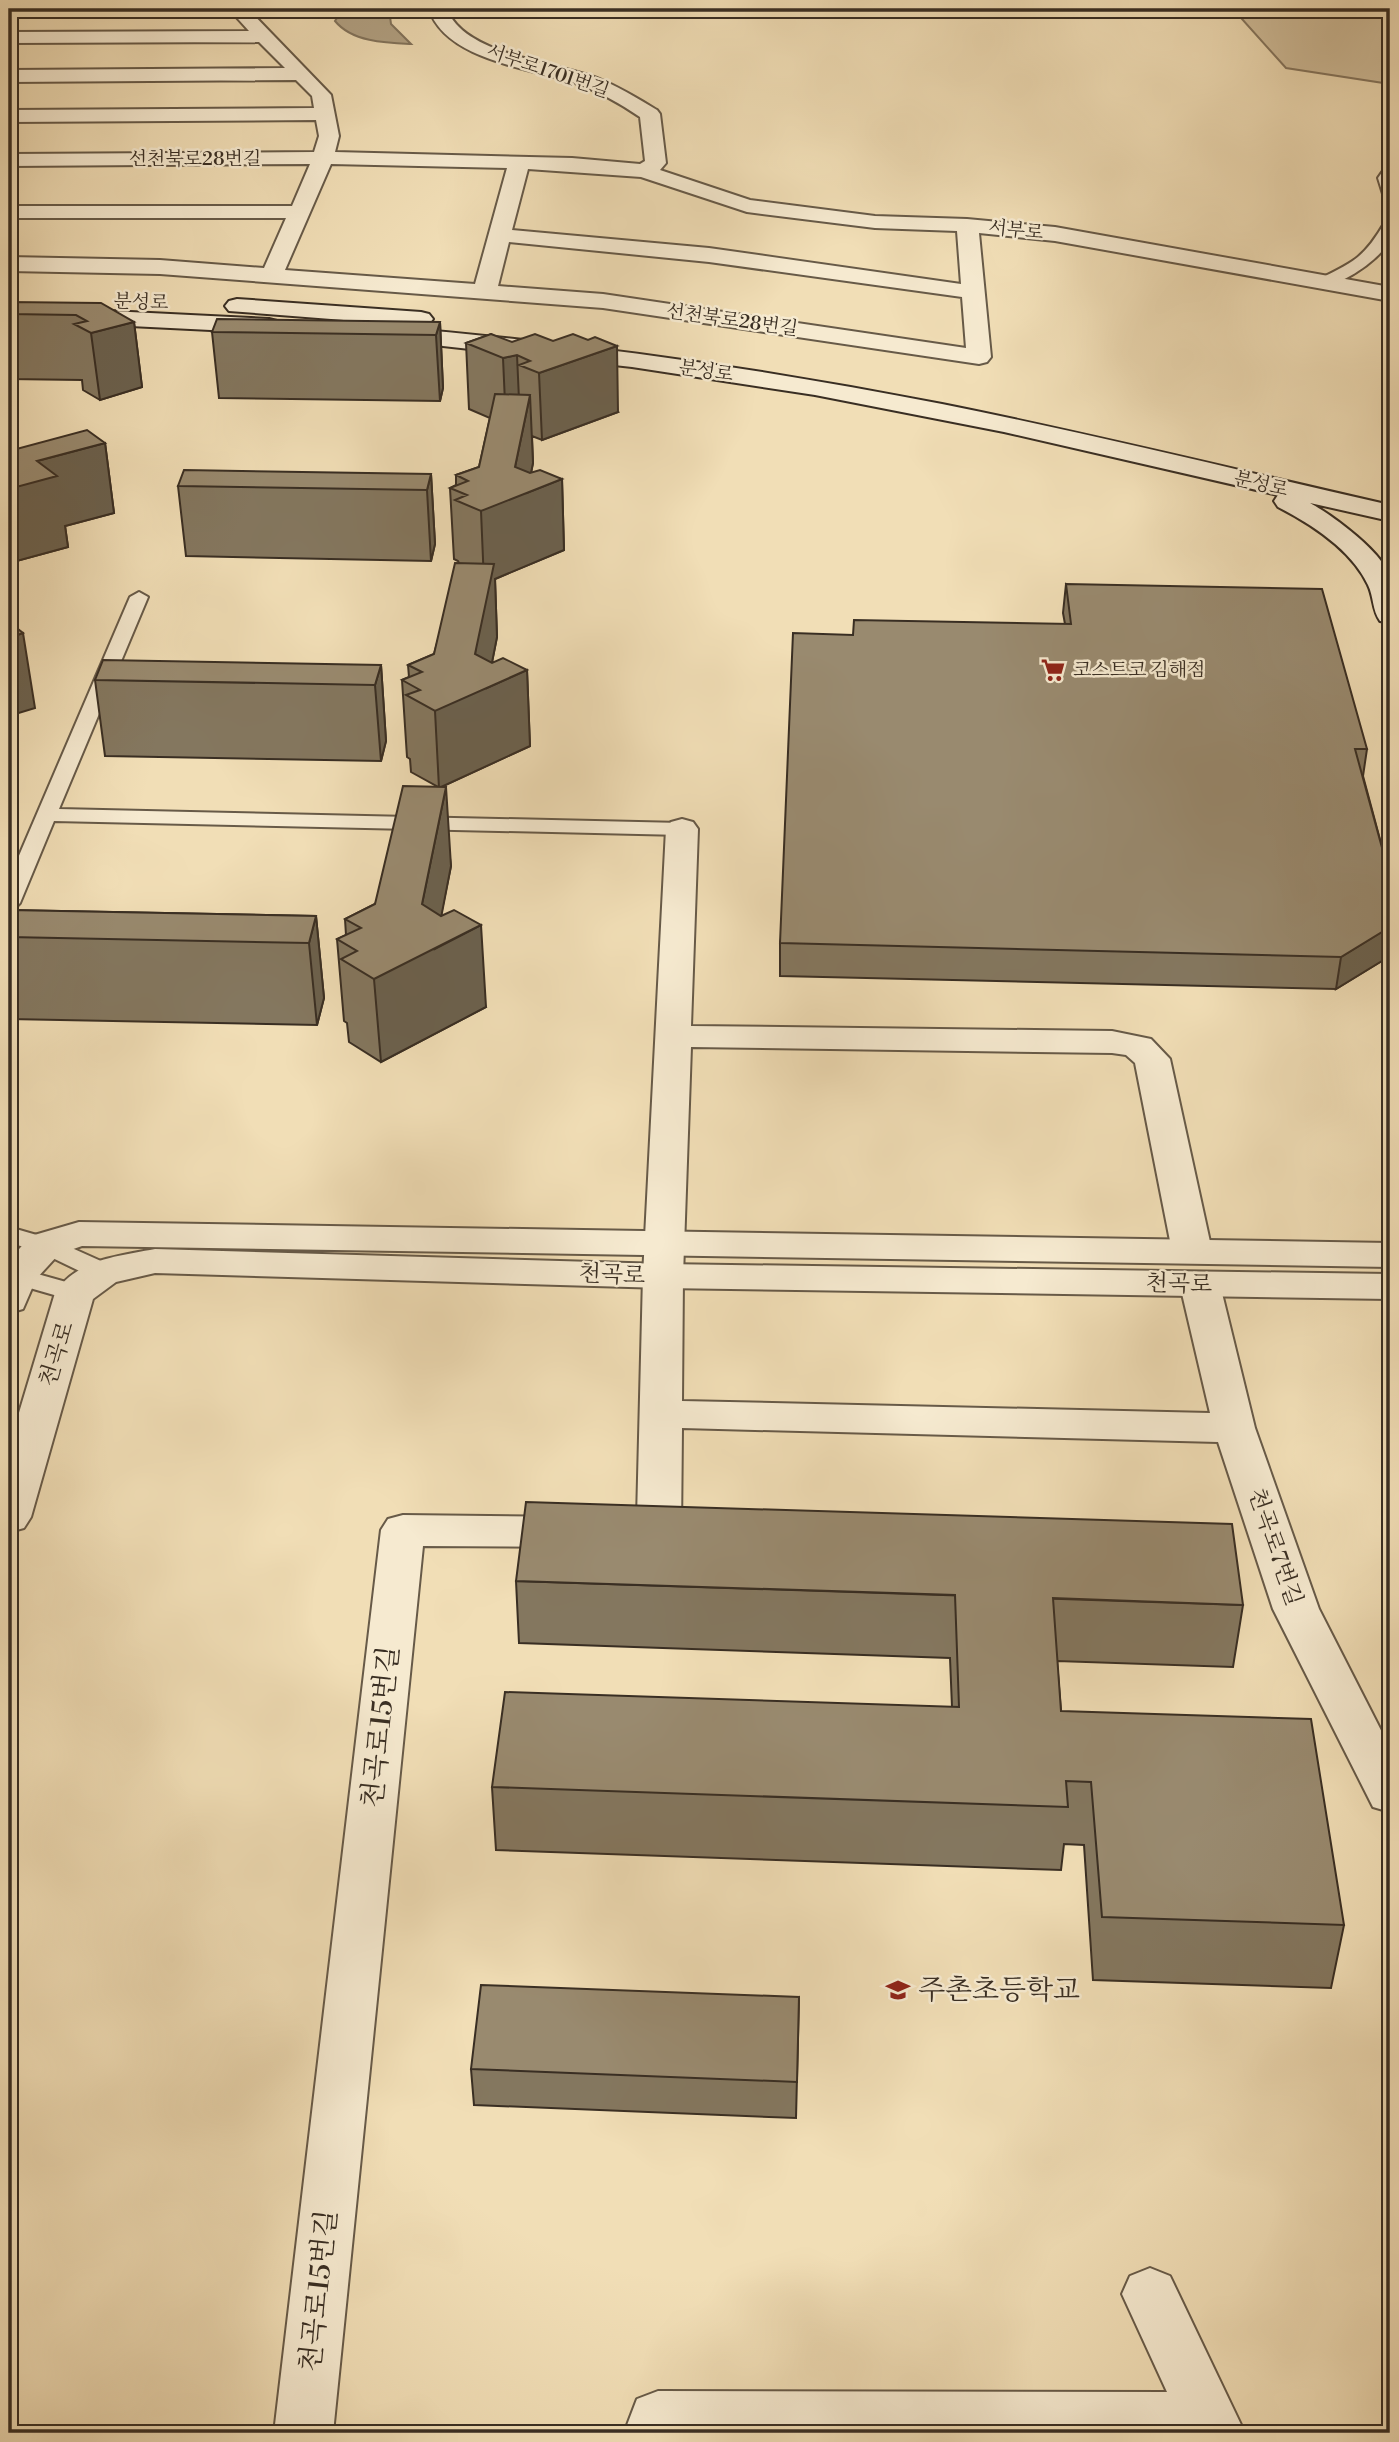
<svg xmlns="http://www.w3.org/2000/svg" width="1399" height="2442" viewBox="0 0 1399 2442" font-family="'Libre Bodoni','Noto Serif KR',serif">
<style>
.green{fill:#d2c09d;stroke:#867760;stroke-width:2}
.water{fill:#b2a284;stroke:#82745d;stroke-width:2}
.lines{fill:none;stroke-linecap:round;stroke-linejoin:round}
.service-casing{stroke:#675a48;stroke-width:4}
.minor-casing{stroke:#675a48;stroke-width:4}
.tertiary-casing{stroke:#675a48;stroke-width:4}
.secondary-casing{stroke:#392e23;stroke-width:4}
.service{fill:#f6ead0;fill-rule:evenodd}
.minor{fill:#f6ead0;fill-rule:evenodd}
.tertiary{fill:#f6ead0;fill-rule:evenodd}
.secondary{fill:#f6ead0;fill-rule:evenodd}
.wall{fill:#84775f;stroke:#392e23;stroke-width:2}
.shaded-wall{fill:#6b614e;stroke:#392e23;stroke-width:2}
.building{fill:#998a6f;stroke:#392e23;stroke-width:2}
.labels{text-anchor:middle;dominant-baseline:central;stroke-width:5;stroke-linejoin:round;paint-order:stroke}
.far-street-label{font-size:19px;fill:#392e23;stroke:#f6ead0}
.far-poi-label{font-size:19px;fill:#392e23;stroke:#f6ead0;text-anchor:start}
.street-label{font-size:23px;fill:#392e23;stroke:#f6ead0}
.near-street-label{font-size:28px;fill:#392e23;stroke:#f6ead0}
.near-poi-label{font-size:28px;fill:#392e23;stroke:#f6ead0;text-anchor:start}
</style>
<rect width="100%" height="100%" fill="#f1deb6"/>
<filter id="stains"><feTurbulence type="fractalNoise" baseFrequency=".00286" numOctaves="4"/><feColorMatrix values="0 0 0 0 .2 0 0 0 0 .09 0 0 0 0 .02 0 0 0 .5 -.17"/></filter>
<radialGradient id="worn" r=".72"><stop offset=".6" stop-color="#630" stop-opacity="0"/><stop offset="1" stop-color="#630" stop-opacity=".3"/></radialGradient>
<!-- green -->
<path class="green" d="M1233 9H1390V84L1286 68Z"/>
<!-- water -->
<path class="water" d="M338 9H389L391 24 411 44C386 43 352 42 335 21L341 12Z"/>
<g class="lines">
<!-- service casing -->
<g class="service-casing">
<path id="service" d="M1390 167V198L1383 194 1378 178 1385 168Z
M1390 221C1390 228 1392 236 1388 243 1379 260 1336 290 1317 286L1315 283 1317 280C1354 262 1364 258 1385 222Z
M139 592 148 597 59 809 682 823 689 825 692 829 689 833 682 835 54 821 20 903 16 907 9 909V879L130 597Z
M9 1227 54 1240 112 1266 116 1272 112 1278 103 1280 94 1278 36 1250 9 1243Z
M9 1266 84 1287 88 1293 84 1299 75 1301 9 1282Z"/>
</g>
<!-- minor casing -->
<g class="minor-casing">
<path id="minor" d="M229 9H248L331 95 339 136 335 152 572 158 640 164 645 161 640 117C621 104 600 92 578 84 532 68 446 61 429 9H447C463 54 553 62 594 77 616 85 637 98 657 110L660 114 666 163 660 170 750 200 875 216 967 219 1055 227 1390 287V301L1055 241 979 233 991 357 987 362 979 364 603 308 160 274 9 271V257L160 260 264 268 286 218H9V206H292L310 164 9 166V154L314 152 319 136 316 120 9 122V110L314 108 312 96 296 80 9 82V70L285 68 259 42 9 43V32L249 31ZM331 164 507 168 475 284 285 270ZM528 169 641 177 747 212 875 228 957 231 961 284 709 248 512 230ZM509 242 709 262 962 297 966 348 603 294 498 286Z
M682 819 693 822 698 829 691 1026 1112 1031 1151 1039 1170 1059 1212 1251 1206 1260 1192 1263 1178 1260 1172 1251 1135 1063 1126 1055 1112 1053 691 1047 683 1276 682 1401 1210 1413 1180 1285 1186 1276 1200 1272 1214 1276 1220 1285 1255 1428 1319 1609 1390 1748V1812L1373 1807 1273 1609 1218 1442 682 1428 681 1533 674 1544C655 1549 638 1549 619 1544L612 1533 619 1522 637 1518 643 1276 666 829 671 822Z
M403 1515 574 1517 589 1521 596 1532 589 1543 574 1547 423 1546 333 2433H274L381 1530 388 1519Z
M1150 2268 1170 2276 1245 2433H624L637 2399 658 2391 1167 2392 1122 2294 1130 2276Z"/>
</g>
<!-- tertiary casing -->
<g class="tertiary-casing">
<path id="tertiary" d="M79 1222 1390 1243V1267L82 1246 59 1254 36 1279 23 1309 9 1313V1260L31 1236Z
M155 1249 663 1264 1390 1274V1299L663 1288 155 1273 116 1282 93 1299 31 1517 24 1528 9 1532V1446L55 1293C77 1259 119 1256 155 1249Z"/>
</g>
<!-- secondary casing -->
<g class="secondary-casing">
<path id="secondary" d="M237 299 421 312 429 314 433 319 429 324 421 326 229 311 225 306 229 301Z
M9 310 110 311 269 319 277 321 281 326 277 331 269 333 110 325 9 324Z
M388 327C574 342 759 368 942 404 1092 434 1241 471 1390 505V521L1310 503C1332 515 1386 554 1390 579 1393 593 1390 609 1390 623L1380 621C1372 610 1374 597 1368 585 1351 549 1311 524 1278 507L1274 501 1278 495 1004 432 815 395 632 367 380 339 376 334 380 329Z"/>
</g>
<!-- service -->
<use href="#service" class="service"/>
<!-- minor -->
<use href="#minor" class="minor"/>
<!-- tertiary -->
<use href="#tertiary" class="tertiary"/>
<!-- secondary -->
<use href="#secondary" class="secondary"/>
</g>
<!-- wall -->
<path class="wall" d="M9 302 134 322 142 387 100 400 83 390 82 380 9 379Z
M440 322 443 388 440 401 219 398 212 332Z
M491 334 618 412 542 440 532 436 533 463 531 473 562 479 564 550 495 579 497 637 492 662 527 670 530 746 441 787 451 866 441 915 486 1007 381 1062 349 1042 347 1023 344 1021 337 939 346 935 345 919 375 904 438 787 411 772 410 759 407 757 402 680 409 677 408 665 434 654 459 563 458 561 454 559 450 488 456 485V475L479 467 490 418 469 409 466 343Z
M105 443 114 513 65 526 68 547 13 562 9 559V451Z
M431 474 435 544 431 561 186 556 178 486Z
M1066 584 1367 749 1363 776 1390 877V956L1336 989 780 976V943L853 635 1065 624 1063 613Z
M381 665 386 741 381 761 105 756 95 680Z
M9 910 316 916 324 998 317 1025 9 1019Z
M516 1581 1243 1605 1233 1667 1057 1661 1061 1711 1344 1925 1331 1988 1093 1980 1084 1845 1064 1844 1061 1870 496 1850 492 1787 952 1707 950 1658 519 1643Z
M799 1997 796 2118 474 2105 471 2069Z"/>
<!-- shaded-wall -->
<path class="shaded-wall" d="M134 322 142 387 100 400 91 333Z
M440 322 443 388 440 401 436 335Z
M617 346 618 412 542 440 539 373Z
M517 355 520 422 506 425 503 358Z
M530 395 533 463 527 493 562 479 564 550 495 579 497 637 487 688 527 670 530 746 439 788 435 711 475 654 484 583 481 511 515 467Z
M105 443 114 513 65 526 68 547 13 562 9 536V489L37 461Z
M431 474 435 544 431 561 427 490Z
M23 633 35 708 9 716V638Z
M381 665 386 741 381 761 375 685Z
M446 787 451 866 435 949 481 925 486 1007 381 1062 374 979 422 904Z
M316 916 324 998 317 1025 309 943Z
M1390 927V956L1336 989 1341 957Z"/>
<!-- building -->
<path class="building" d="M9 302 101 303 134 322 91 333 74 324 87 321 76 315 9 314Z
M217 319 440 322 436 335 212 332Z
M491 334 512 342 535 334 553 341 573 334 588 340 595 337 617 346 539 373 519 365 530 361 517 355 503 358 466 343Z
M495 394 530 395 515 467 530 473 540 470 562 479 481 511 455 500 467 495 450 488 468 481 456 475 479 467Z
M87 430 105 443 37 461 57 476 9 489V451Z
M184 470 431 474 427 490 178 486Z
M455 563 494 564 475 654 492 663 503 658 527 670 435 711 406 695 420 690 402 680 422 672 408 665 434 654Z
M1066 584 1322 589 1367 749H1355L1390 877V927L1341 957 780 943 793 633 853 635 854 620 1071 624Z
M9 622 23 633 9 638Z
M103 660 381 665 375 685 95 680Z
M403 786 446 787 422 904 441 916 454 910 481 925 374 979 341 959 357 951 337 939 361 928 345 919 375 904Z
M9 910 316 916 309 943 9 937Z
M526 1502 1232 1524 1243 1605 1053 1598 1061 1711 1311 1719 1344 1925 1102 1917 1091 1782 1066 1781 1068 1807 492 1787 505 1692 959 1707 955 1595 516 1581Z
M481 1985 799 1997 797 2082 471 2069Z"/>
<!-- icons -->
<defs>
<g id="supermarket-bare" transform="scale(1.89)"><path d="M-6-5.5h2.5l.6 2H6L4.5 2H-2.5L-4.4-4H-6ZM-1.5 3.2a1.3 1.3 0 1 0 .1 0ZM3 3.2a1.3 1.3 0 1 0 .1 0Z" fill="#8f2418" stroke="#f6ead0" stroke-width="2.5" paint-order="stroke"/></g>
<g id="school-bare" transform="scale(1.89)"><path d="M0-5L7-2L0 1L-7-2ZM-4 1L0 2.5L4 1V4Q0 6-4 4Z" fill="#8f2418" stroke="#f6ead0" stroke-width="2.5" paint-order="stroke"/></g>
</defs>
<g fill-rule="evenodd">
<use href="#supermarket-bare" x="1053" y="670"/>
<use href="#school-bare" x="898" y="1990"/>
</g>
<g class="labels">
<!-- far-street labels -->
<g class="far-street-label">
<text transform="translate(548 71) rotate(19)">서부로1701번길</text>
<text x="195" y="159">선천북로28번길</text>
<text transform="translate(1016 230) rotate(6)">서부로</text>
<text transform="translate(141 302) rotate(2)">분성로</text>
<text transform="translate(732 320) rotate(8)">선천북로28번길</text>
<text transform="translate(706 371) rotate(8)">분성로</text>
<text transform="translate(1261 484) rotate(13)">분성로</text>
</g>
<!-- far-poi labels -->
<g class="far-poi-label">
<text x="1073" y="670">코스트코 김해점</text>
</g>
<!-- street labels -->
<g class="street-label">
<text transform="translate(612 1275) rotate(2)">천곡로</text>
<text transform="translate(1179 1284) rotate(1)">천곡로</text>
<text transform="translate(57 1354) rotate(-73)">천곡로</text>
<text transform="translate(1275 1547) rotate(71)">천곡로7번길</text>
</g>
<!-- near-street labels -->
<g class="near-street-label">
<text transform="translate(381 1727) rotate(-84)">천곡로15번길</text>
<text transform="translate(319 2291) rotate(-84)">천곡로15번길</text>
</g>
<!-- near-poi labels -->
<g class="near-poi-label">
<text x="918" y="1990">주촌초등학교</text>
</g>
</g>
<!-- margin -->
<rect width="1399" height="2442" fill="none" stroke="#f1deb6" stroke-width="35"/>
<rect x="10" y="10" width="1378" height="2421" fill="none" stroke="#392e23" stroke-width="3.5"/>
<rect x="18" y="18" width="1364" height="2407" fill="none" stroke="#392e23" stroke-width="2"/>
<rect width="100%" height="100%" filter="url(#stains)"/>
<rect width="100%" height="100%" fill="url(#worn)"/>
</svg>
